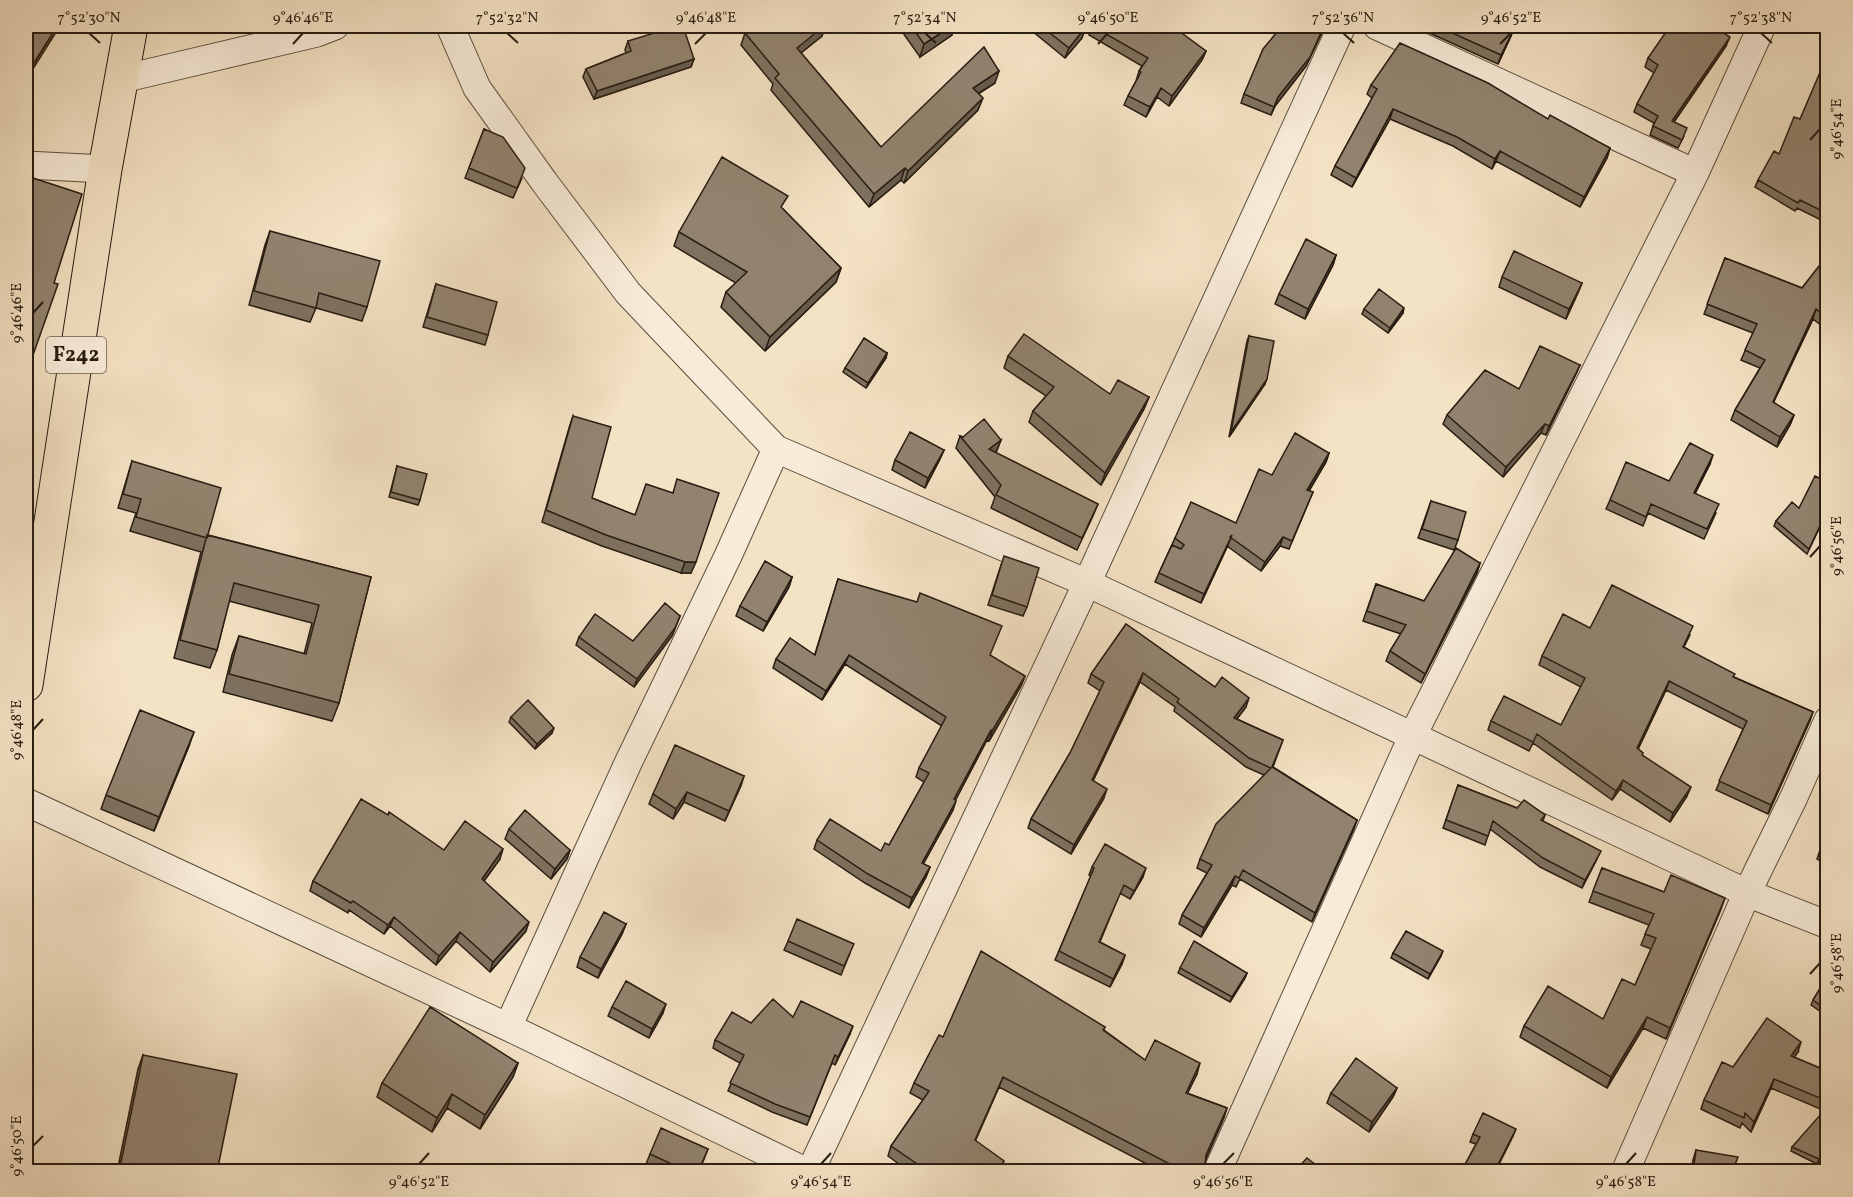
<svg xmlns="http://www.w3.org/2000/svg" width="1853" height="1197" viewBox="0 0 1853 1197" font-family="Vollkorn,serif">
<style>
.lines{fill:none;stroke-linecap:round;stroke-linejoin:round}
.street-casing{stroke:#5b4e3e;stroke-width:29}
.primary-casing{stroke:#281c12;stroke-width:35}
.street{stroke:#f8ecd9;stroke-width:27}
.primary{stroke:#f4e2c4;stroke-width:33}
.wall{fill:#7e715f;stroke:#281c12;stroke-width:1.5}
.shaded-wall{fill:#665c4e;stroke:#281c12;stroke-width:1.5}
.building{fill:#92836f;stroke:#281c12;stroke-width:1.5}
.ticks{fill:none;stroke:#281c12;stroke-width:2}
.labels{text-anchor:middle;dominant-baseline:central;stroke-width:6;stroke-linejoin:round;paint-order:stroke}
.shield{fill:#f8ecd9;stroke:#665a4e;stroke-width:1.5}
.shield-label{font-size:21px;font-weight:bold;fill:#281c12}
.neatline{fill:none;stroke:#281c12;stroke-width:2}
.ticks-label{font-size:15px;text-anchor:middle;fill:#281c12}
</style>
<rect width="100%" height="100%" fill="#f4e2c4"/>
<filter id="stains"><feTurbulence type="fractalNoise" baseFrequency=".00333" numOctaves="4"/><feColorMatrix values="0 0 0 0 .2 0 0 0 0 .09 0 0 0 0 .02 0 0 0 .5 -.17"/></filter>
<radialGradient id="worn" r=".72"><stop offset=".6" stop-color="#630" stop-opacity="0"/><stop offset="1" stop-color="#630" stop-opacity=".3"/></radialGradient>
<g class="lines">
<!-- street casing -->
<g class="street-casing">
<path id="street" d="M450 26 477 88 545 183 628 293 776 449 1087 583 1747 893 1828 925
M1377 26 1695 173
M122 79 317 33 335 26
M26 165 105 169
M26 802 508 1027 807 1172
M508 1027 629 761 728 556 776 449
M810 1172 1087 583 1342 26
M1217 1172 1413 735 1695 173 1762 26
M1625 1172 1747 893 1794 797 1828 720"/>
</g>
<!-- primary casing -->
<g class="primary-casing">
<path id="primary" d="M26 685 105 169 131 26"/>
</g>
<!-- street -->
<use href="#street" class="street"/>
<!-- primary -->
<use href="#primary" class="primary"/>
</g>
<!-- wall -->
<path class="wall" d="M241 26H256L254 29Z
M754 26H830L824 30 822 36 801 53 881 147 995 83 978 94V110L904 183 901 180 869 207 771 90 773 84 741 45 745 33Z
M898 26H955L952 35 920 57Z
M1026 26H1082L1085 28 1082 38 1065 58Z
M1093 26 1206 51 1202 60 1169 106 1157 97 1146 117 1124 105 1128 96 1136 81 1139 71 1142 66 1089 35Z
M1282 26H1325L1306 66 1275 106 1271 115 1241 103 1244 94Z
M1414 26H1512L1511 36 1498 64Z
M628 41 694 59 691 67 594 99 583 77 586 69 626 53 625 50Z
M1726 46 1674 122 1684 136 1678 148 1650 135 1654 123 1634 112 1637 104 1654 73 1645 67 1648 58Z
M1371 85 1548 119 1610 148 1607 158 1580 207 1496 161 1492 169 1453 146 1390 119 1352 187 1331 175 1335 166 1372 98 1367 94Z
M484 129 522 178 513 198 465 178Z
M1758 180 1827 212 1823 221 1797 208 1795 211 1755 187Z
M783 209 841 268 836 282 765 351 721 307 726 292 736 283 674 246 679 232Z
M270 231 367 307 362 321 316 308 310 322 249 305 265 245Z
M1336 255 1333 265 1305 319 1275 304 1279 294Z
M1827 256V330L1813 319 1773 403 1794 415 1790 425 1777 447 1731 420 1735 410 1760 368 1741 360 1753 333 1704 314 1725 258 1802 288Z
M1502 277 1582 283 1566 319 1499 287Z
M436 284 488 335 485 345 423 327Z
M1364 309 1403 313 1388 333 1362 314Z
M1249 336 1265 384 1229 437 1247 341Z
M887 353 886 358 866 388 843 372 845 368Z
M1008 356 1110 394 1149 397 1144 409 1101 485 1029 422 1033 411 1046 396 1004 368Z
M1580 365 1576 374 1546 435 1541 433 1503 477 1443 424 1447 415 1519 389Z
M573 416 592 498 634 515 672 493 691 573H681L602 546 542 522 569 428Z
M960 436 963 437 1001 440 996 453 1098 504 1093 516 1077 550 991 508 995 497 956 448Z
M944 450 940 459 925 488 892 470 895 460Z
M1329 453 1326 462 1309 491 1313 492 1289 549 1280 546 1261 571 1227 546 1228 545 1201 603 1155 582 1175 538 1236 523 1272 475Z
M132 461 208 535 371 577 339 703 332 721 223 692 232 655 239 636 304 654 312 623 229 601 217 650 210 668 174 658 201 552 130 531 136 513 118 508Z
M1710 464 1695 493 1716 513 1704 539 1648 513 1643 526 1606 509 1610 500 1669 481Z
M397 466 420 500 418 505 389 497Z
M1431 501 1458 540 1454 550 1418 538Z
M1799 508 1827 512 1807 554 1774 526 1776 521Z
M1480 563 1477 573 1421 683 1386 661 1390 651 1401 634 1363 621 1376 584 1424 601Z
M1001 565 1027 607 1023 616 988 605Z
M792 577 789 587 763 631 736 616 740 606Z
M838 579 990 656 1025 676 1021 686 989 741 987 740 955 800 953 810 923 864 930 867 926 877 909 908 865 883 814 849 817 840 881 851 889 845 924 782 916 777 919 768 942 726 845 664 822 700 773 668 776 659 815 654Z
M680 616 672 636 634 687 576 645 579 637 633 641Z
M1126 624 1215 687 1246 707 1237 719 1283 740 1273 767 1357 820 1312 922 1240 879 1236 887 1232 885 1201 937 1179 924 1182 915 1207 873 1197 868 1200 859 1264 775 1246 767 1174 711 1175 707 1140 682 1093 781 1104 798 1071 854 1028 828 1031 819 1070 753 1100 691 1088 683 1091 674Z
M1590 628 1690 635 1684 647 1734 677 1813 712 1768 814 1716 790 1743 729 1666 690 1638 749 1643 753 1642 755 1687 796 1670 822 1620 789 1612 800 1533 743 1529 751 1488 730 1491 721 1561 725 1581 687 1539 665 1542 656Z
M511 717 552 733 535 749 509 722Z
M189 746 154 831 101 809 106 795Z
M744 776 725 821 684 802 673 819 649 804 653 794Z
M1458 785 1517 808 1545 815 1543 821 1597 859 1582 888 1540 867 1490 829 1485 845 1443 828Z
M509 829 570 850 567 859 551 879 505 839Z
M1827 837V865L1817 859 1820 850Z
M444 850 500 859 484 881 526 931 490 972 456 941 436 965 390 926 384 934 349 910 348 913 310 891 313 881Z
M1092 867 1143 877 1130 899 1120 893 1100 942 1125 955 1122 964 1110 987 1055 960 1091 876 1089 875Z
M1602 868 1664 892 1721 909 1666 1039 1643 1028 1607 1088 1520 1037 1524 1026 1603 1019 1635 985 1651 949 1641 945 1649 925 1589 902Z
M626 924 622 934 598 978 577 967 580 957Z
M788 941 850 953 841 975 784 950Z
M1393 953 1441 956 1428 979 1391 958Z
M1180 968 1247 973 1245 978 1230 1002 1178 973Z
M1827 977V1016L1811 1005 1813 1000Z
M612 1007 663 1013 649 1038 608 1016Z
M793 1017 850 1034 835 1065 832 1063 807 1125 772 1112 728 1091 740 1063 713 1048 715 1040 751 1023Z
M1105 1027 1104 1030 1145 1060 1197 1074 1187 1093 1227 1108 1206 1158 1205 1164 1209 1172H1162L999 1087 975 1141 1000 1172H910L888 1156 891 1146 923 1100 910 1093 914 1083 943 1037Z
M1798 1052 1794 1057 1827 1071V1105L1825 1111 1771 1088 1751 1132 1742 1123 1740 1128 1701 1109 1704 1100 1733 1067Z
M143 1055 217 1172H117L138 1069Z
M518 1063 513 1077 480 1129 447 1108 432 1132 377 1097 382 1083Z
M1397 1088 1393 1097 1369 1132 1327 1103 1331 1093Z
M1473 1134 1513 1136 1495 1172H1461L1476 1144 1470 1142Z
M1792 1147 1827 1152 1817 1164 1791 1151Z
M708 1149 699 1172H664L646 1164 650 1154Z
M1696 1150 1733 1172H1691L1693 1160Z"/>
<!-- shaded-wall -->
<path class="shaded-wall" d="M57 26H60L26 80V76Z
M822 26H830L824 30 822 36 792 60 797 48Z
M952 26H955L952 35 920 57 924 44Z
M1324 26H1325L1306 66 1275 106 1271 115 1278 97Z
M1515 27 1511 36 1498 64 1501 55Z
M1085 28 1082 38 1065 58 1069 48Z
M1730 37 1726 46 1669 129 1672 121Z
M1206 51 1202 60 1169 106 1172 96Z
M694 59 691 67 594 99 597 91Z
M999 71 995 83 968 100 973 88Z
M1161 88 1157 97 1146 117 1150 107Z
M983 98 978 110 904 183 908 171Z
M1393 109 1390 119 1352 187 1356 178Z
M1610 148 1607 158 1580 207 1584 197Z
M1500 151 1496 161 1492 169 1495 159Z
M905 168 901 180 869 207 874 194Z
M1336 255 1333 265 1305 319 1308 309Z
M841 268 836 282 765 351 770 337Z
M1582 283 1578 293 1566 319 1569 309Z
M1404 308 1403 313 1388 333 1390 328Z
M1816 309 1813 319 1769 412 1773 402Z
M887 353 886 358 866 388 868 383Z
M1580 365 1576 374 1546 435 1549 426Z
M1267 379 1265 384 1229 437 1231 432Z
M1149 397 1144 409 1101 485 1105 473Z
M1794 415 1790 425 1777 447 1780 437Z
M1545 424 1541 433 1503 477 1506 467Z
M1001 440 996 452 984 462 989 449Z
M944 450 940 459 925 488 928 478Z
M1329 453 1326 462 1304 499 1307 490Z
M1713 455 1710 464 1691 502 1694 493Z
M1232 535 1228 545 1201 603 1204 594Z
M1283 537 1280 546 1261 571 1265 562Z
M685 562H696L691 573H681Z
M1480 563 1477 573 1421 683 1425 674Z
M792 577 789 587 763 631 767 622Z
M680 616 672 636 634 687 637 679Z
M849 655 845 664 822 700 826 691Z
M1143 673 1140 682 1089 789 1092 780Z
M1025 676 1021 686 989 741 992 731Z
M1669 681 1666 690 1634 758 1637 748Z
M1249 698 1246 707 1231 726 1234 718Z
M1813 712 1810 721 1768 814 1771 805Z
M554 728 552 733 535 749 537 744Z
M991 730 987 740 951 809 954 799Z
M194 732 189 746 154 831 159 817Z
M744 776 741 786 725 821 729 811Z
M1623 780 1620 789 1612 800 1616 791Z
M1691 787 1687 796 1670 822 1673 813Z
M1107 789 1104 798 1071 854 1074 845Z
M687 792 684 802 673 819 676 809Z
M956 801 953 810 919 872 922 863Z
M1357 820 1354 829 1312 922 1315 913Z
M503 849 500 859 478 889 482 879Z
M570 850 567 859 551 879 555 869Z
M1601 851 1597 859 1582 888 1585 880Z
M930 867 926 877 909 908 912 898Z
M1146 868 1143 877 1130 899 1134 891Z
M1235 876 1232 885 1201 937 1204 928Z
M1725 898 1721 909 1666 1039 1670 1028Z
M394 917 390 926 384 934 388 925Z
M529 922 526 931 490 972 493 962Z
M626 924 622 934 598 978 601 969Z
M460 932 456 941 436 965 439 956Z
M1443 951 1441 956 1428 979 1430 974Z
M1125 955 1122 964 1110 987 1113 979Z
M1247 973 1245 978 1230 1002 1232 997Z
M666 1004 663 1013 649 1038 652 1029Z
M1647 1017 1643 1028 1607 1088 1611 1077Z
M853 1026 850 1034 835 1065 838 1057Z
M1801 1042 1798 1052 1788 1066 1791 1056Z
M518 1063 513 1077 480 1129 485 1115Z
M1200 1063 1197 1074 1183 1103 1186 1093Z
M1003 1077 999 1087 971 1151 975 1140Z
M1774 1079 1771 1088 1751 1132 1754 1122Z
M1397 1088 1393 1097 1369 1132 1372 1122Z
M452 1094 447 1108 432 1132 437 1118Z
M1227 1108 1224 1118 1203 1166 1206 1155Z
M1516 1129 1513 1136 1495 1172H1494Z
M1827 1149V1152L1817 1164 1819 1159Z
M1004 1161 1000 1171 996 1172Z"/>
<!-- building -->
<path class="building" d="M26 26H57L26 76Z
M677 26H683L694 59 597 91 586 69 631 51 628 41Z
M754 26H824L797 48 881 147 984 47 999 71 973 88 983 98 908 171 905 168 874 194 775 78 779 74 745 33Z
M911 26H952L924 44Z
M1041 26H1082L1085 28 1069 48Z
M1092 26H1172L1206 51 1172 96 1161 88 1150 107 1128 96 1141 72 1139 71 1148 58Z
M1282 26H1324L1310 57 1278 97 1274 107 1244 94 1263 49Z
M1437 26H1512L1515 27 1501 55Z
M1670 26H1712L1730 37 1672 121 1687 128 1682 140 1653 126 1658 116 1637 104 1658 65 1648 58Z
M1400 43 1488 83 1548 119 1550 115 1610 148 1584 197 1500 151 1495 159 1457 137 1393 109 1356 178 1335 166 1377 89 1371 85Z
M1827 56V210L1826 213 1800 200 1798 203 1758 180 1774 151 1779 154 1794 117 1800 119Z
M484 129 503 137 525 168 517 188 469 168Z
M722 157 788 196 781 207 841 268 770 337 726 292 747 272 679 232Z
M33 178 82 194 54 283 58 284 26 375V203Z
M270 231 380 261 367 307 319 293 316 308 254 291Z
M1306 239 1336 255 1308 309 1279 294Z
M1514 251 1582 283 1569 309 1502 277Z
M1827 256V318L1816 309 1773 402 1794 415 1780 437 1735 410 1765 360 1745 350 1757 324 1707 304 1725 258 1802 288Z
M436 284 497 302 488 335 427 317Z
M1379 289 1404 308 1390 328 1364 309Z
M1024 334 1110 394 1118 380 1149 397 1105 473 1033 411 1054 387 1008 356Z
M1249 336 1274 341 1267 379 1231 432Z
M864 338 887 353 868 383 845 368Z
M1540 346 1580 365 1549 426 1545 424 1506 467 1447 415 1485 370 1519 389Z
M573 416 611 427 592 498 635 515 646 484 673 493 677 479 719 493 696 562H685L606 535 546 510Z
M984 419 1001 440 989 449 1098 504 1082 538 996 495 1001 485 960 436 963 437Z
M910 432 944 450 928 478 895 460Z
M1295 433 1329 453 1307 490 1313 492 1292 541 1283 537 1265 562 1230 537 1232 535 1204 594 1159 573 1172 545 1181 549 1184 545 1175 538 1191 502 1236 523 1259 469 1272 475Z
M1690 443 1713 455 1694 493 1719 504 1707 529 1651 504 1646 517 1610 500 1626 462 1669 481Z
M132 461 221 488 207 538 136 517 141 499 123 494Z
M397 466 427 474 420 500 391 492Z
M1815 476 1827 482V511L1809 549 1776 521 1792 502 1799 508Z
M1431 501 1466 512 1458 540 1422 529Z
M207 535 371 577 339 703 229 674 239 636 306 654 319 605 234 583 217 650 180 640Z
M1456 548 1480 563 1425 674 1390 651 1406 625 1367 611 1376 584 1424 601Z
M1004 556 1039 568 1027 607 992 595Z
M765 561 792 577 767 622 740 606Z
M838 579 917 602 920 593 1002 626 990 655 1025 676 992 731 991 730 954 799 956 801 922 863 930 867 912 898 868 874 817 840 830 819 881 851 885 843 889 845 929 773 919 768 946 717 849 655 826 691 776 659 790 638 815 655Z
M1612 585 1693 626 1683 647 1735 674 1733 677 1813 712 1771 805 1719 781 1747 721 1669 681 1637 748 1643 753 1642 755 1691 787 1673 813 1623 780 1616 791 1537 734 1533 742 1491 721 1504 696 1561 725 1585 678 1542 656 1563 614 1590 628Z
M665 603 680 616 675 628 637 679 579 637 595 614 633 641Z
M1126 624 1215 687 1222 677 1249 698 1234 718 1283 740 1272 767 1357 820 1315 913 1243 870 1239 878 1235 876 1204 928 1182 915 1212 865 1200 859 1216 824 1271 768 1249 758 1177 702 1179 699 1143 673 1092 780 1107 789 1074 845 1031 819 1070 753 1104 682 1091 674Z
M528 700 554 728 537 744 511 717Z
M140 710 194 732 159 817 106 795Z
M675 745 744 776 729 811 687 792 676 809 653 794Z
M1458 785 1517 808 1524 800 1545 815 1541 820 1601 851 1585 880 1543 858 1493 821 1488 836 1446 820Z
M361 799 388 815 389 812 444 850 465 821 503 849 482 879 529 922 493 962 460 932 439 956 394 917 388 925 353 901 351 903 313 881Z
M525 810 570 850 555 869 509 829Z
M1827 837V855L1820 850Z
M1105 844 1146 868 1134 891 1124 885 1099 942 1125 955 1113 979 1059 951 1094 868 1092 867Z
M1602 868 1664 892 1671 875 1725 898 1670 1028 1647 1017 1611 1077 1524 1026 1548 986 1603 1019 1622 979 1635 985 1656 938 1645 934 1654 914 1593 891Z
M604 912 626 924 601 969 580 957Z
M797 919 854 944 844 966 788 941Z
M1406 931 1443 951 1430 974 1393 953Z
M1194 941 1247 973 1232 997 1180 968Z
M981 951 1105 1027 1103 1030 1145 1060 1155 1040 1200 1063 1186 1093 1227 1108 1206 1155 1205 1164 1209 1172H1185L1003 1077 975 1140 1004 1161 996 1172H929L891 1146 929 1091 914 1083 939 1035 943 1037Z
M1827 977V1010L1813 1000Z
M626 981 666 1004 652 1029 612 1007Z
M773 999 793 1017 801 1001 853 1026 838 1057 835 1055 810 1117 775 1104 730 1083 744 1055 715 1040 732 1012 751 1023Z
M430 1007 518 1063 485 1115 452 1094 437 1118 382 1083Z
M1767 1018 1801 1042 1791 1056 1827 1071V1101L1774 1079 1754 1122 1745 1113 1744 1118 1704 1100 1722 1062 1733 1067Z
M143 1055 237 1074 217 1172H119Z
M1356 1058 1397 1088 1372 1122 1331 1093Z
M1483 1113 1516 1129 1494 1172H1461L1480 1137 1473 1134Z
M1822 1113 1827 1117V1149L1819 1159 1792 1147Z
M661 1128 708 1149 698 1172H689L650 1154Z
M1696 1150 1738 1157 1732 1172H1693Z
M1307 1158 1325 1172H1294Z
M1062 1167 1076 1172H1060Z"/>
<!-- ticks -->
<path class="ticks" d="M89 33 100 43M507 33 518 43M925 33 936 43M1343 33 1354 43M1761 33 1772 43M293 44 303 33M695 44 706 33M1098 44 1108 33M1500 44 1511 33M1810 140 1820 129M33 313 43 302M1810 557 1820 546M33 730 43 719M1810 974 1820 963M33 1146 43 1136M419 1164 429 1153M821 1164 831 1153M1223 1164 1234 1153M1626 1164 1636 1153"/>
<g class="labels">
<!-- shield labels -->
<rect class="shield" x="46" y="337" width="60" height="36" rx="4.5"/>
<g class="shield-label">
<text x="76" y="355">F242</text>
</g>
</g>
<!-- margin -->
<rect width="1853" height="1197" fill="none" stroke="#f4e2c4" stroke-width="66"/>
<rect x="33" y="33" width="1787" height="1131" class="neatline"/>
<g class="ticks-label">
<text x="89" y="22">7°52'30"N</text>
<text x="303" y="22">9°46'46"E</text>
<text x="507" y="22">7°52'32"N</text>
<text x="706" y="22">9°46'48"E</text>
<text x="925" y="22">7°52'34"N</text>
<text x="1108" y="22">9°46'50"E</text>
<text x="1343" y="22">7°52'36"N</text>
<text x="1511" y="22">9°46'52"E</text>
<text x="1761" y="22">7°52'38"N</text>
<text transform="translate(1836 129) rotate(-90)" y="5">9°46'54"E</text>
<text transform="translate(16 313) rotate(-90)" y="5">9°46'46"E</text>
<text transform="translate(1836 546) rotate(-90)" y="5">9°46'56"E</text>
<text transform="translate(16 730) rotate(-90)" y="5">9°46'48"E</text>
<text transform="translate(1836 963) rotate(-90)" y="5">9°46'58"E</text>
<text transform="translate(16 1146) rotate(-90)" y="5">9°46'50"E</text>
<text x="419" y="1186">9°46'52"E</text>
<text x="821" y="1186">9°46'54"E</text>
<text x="1223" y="1186">9°46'56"E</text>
<text x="1626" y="1186">9°46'58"E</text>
</g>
<rect width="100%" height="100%" filter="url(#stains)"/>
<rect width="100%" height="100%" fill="url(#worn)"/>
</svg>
